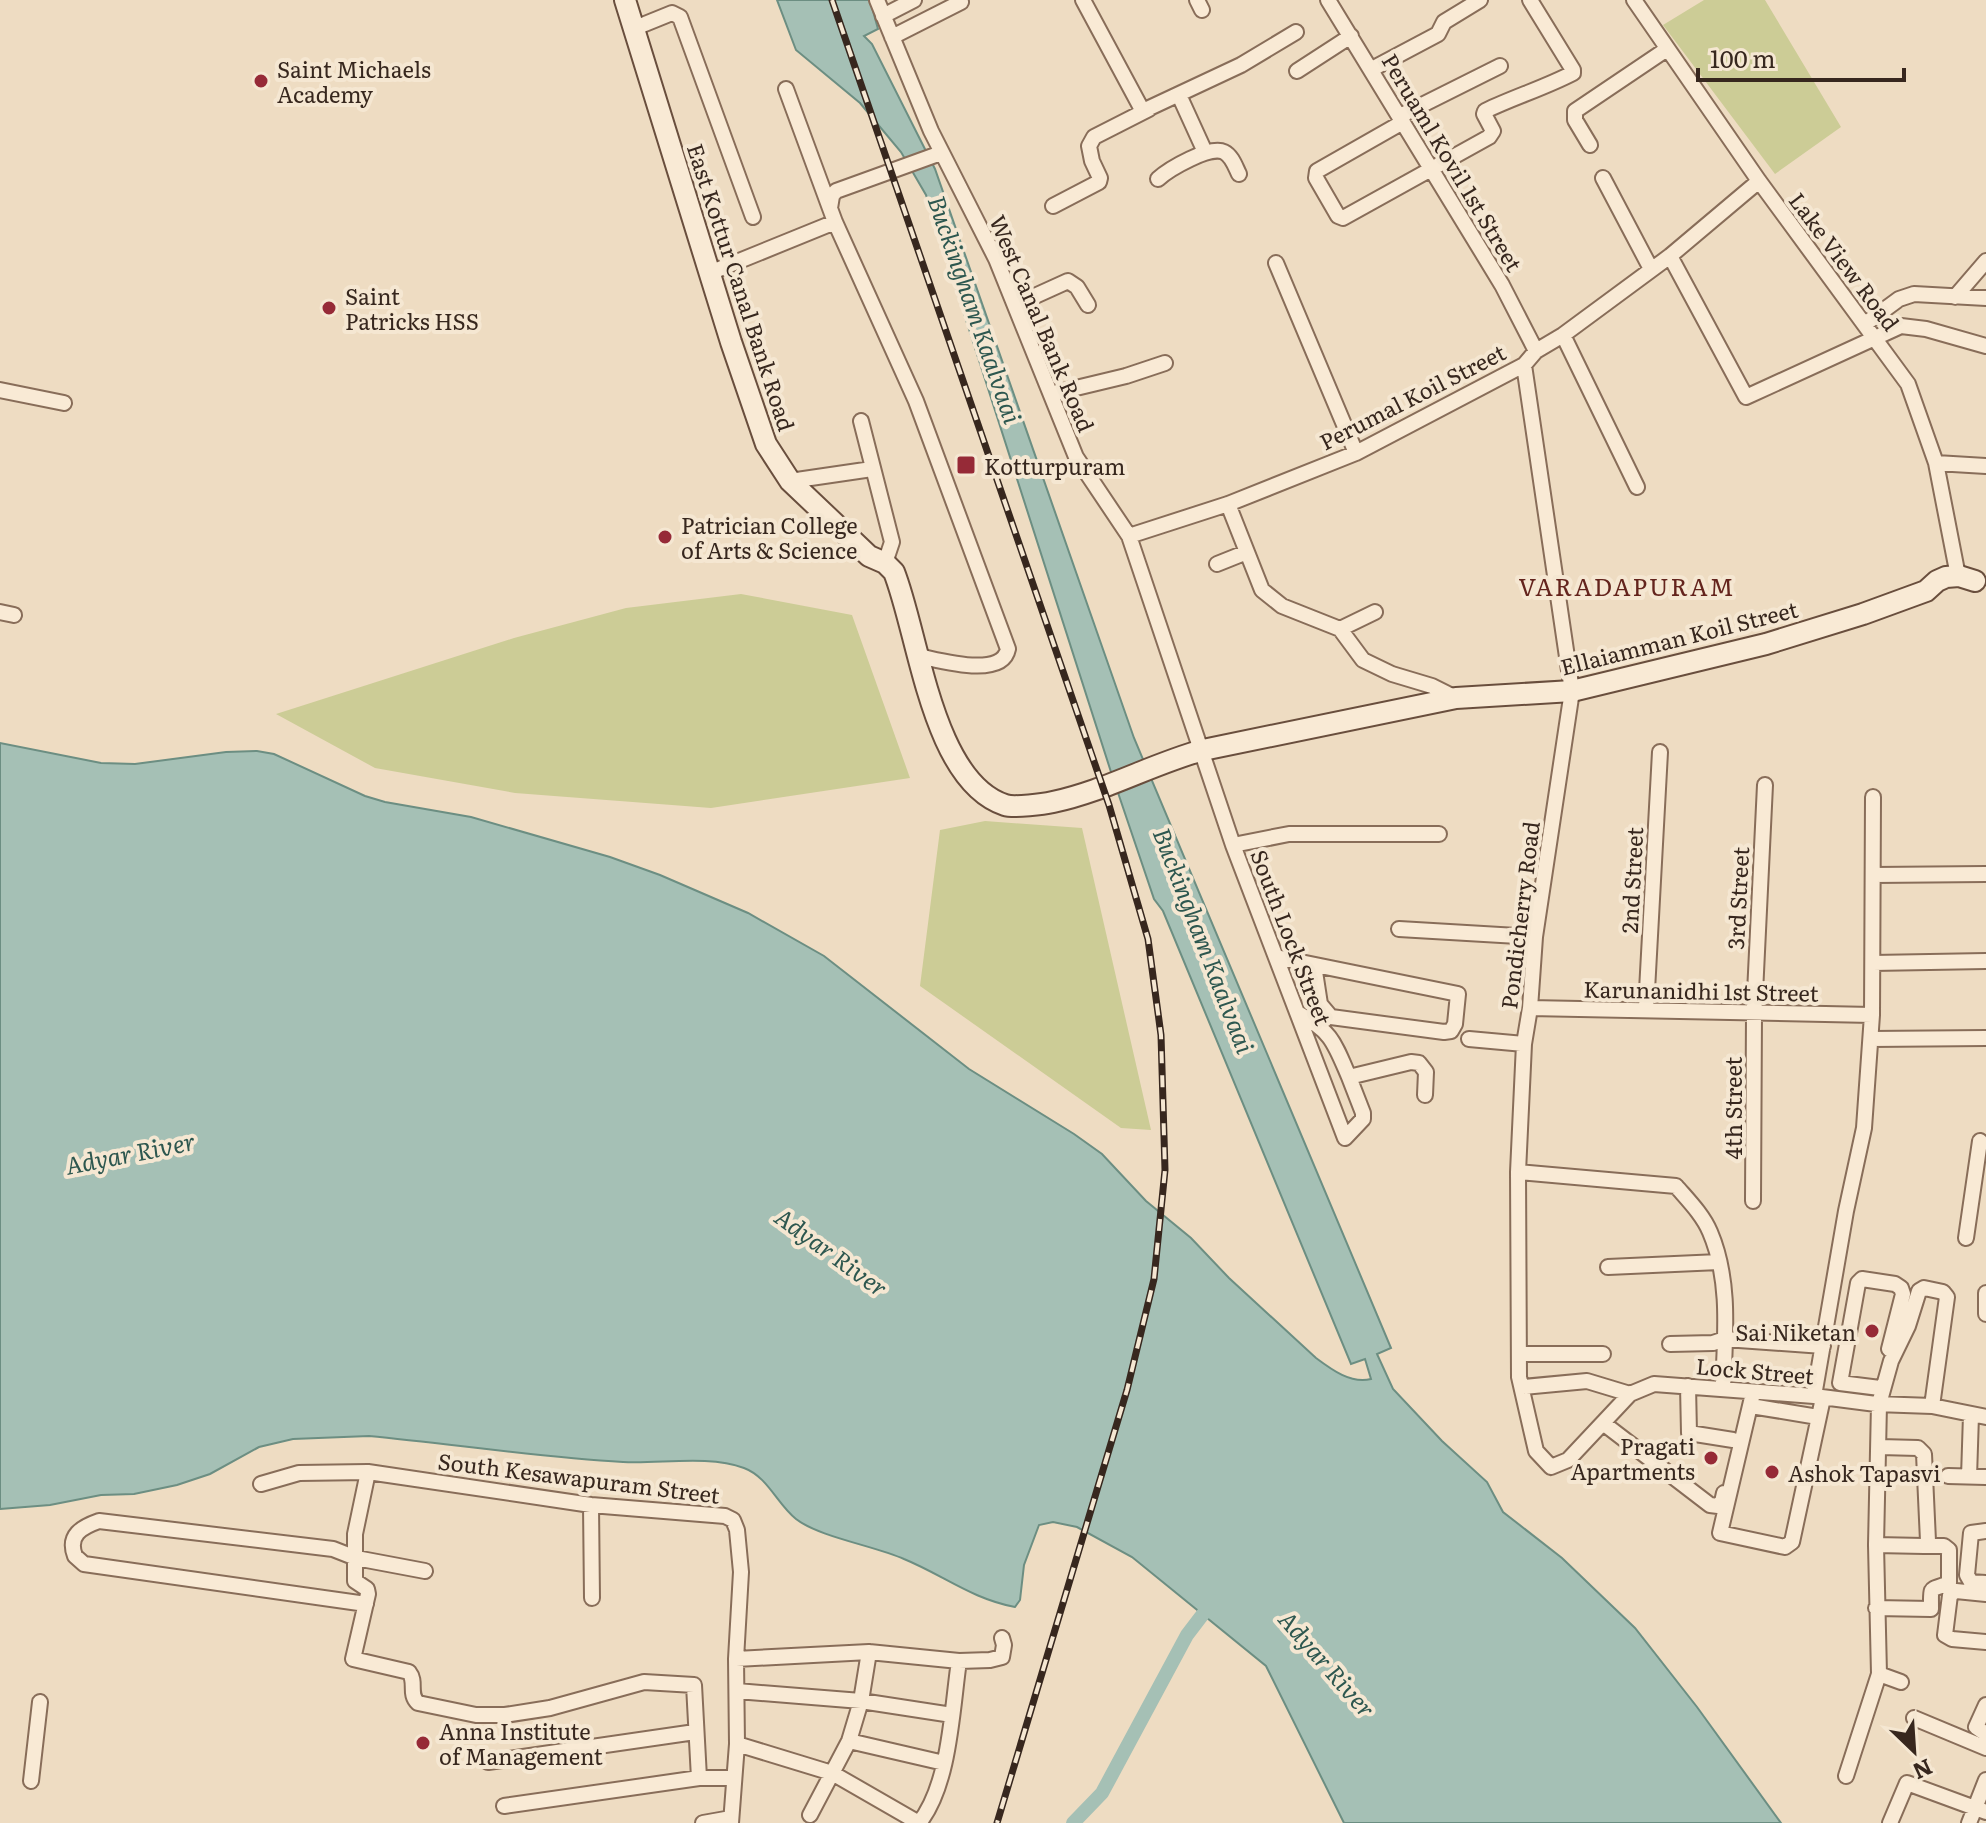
<svg xmlns="http://www.w3.org/2000/svg" width="1986" height="1823" viewBox="0 0 1986 1823" font-family="Literata,serif">
<style>
.green{fill:#cccc96}
.water{fill:#a5c0b5;stroke:#6c8e82;stroke-width:2}
.lines{fill:none;stroke-linecap:round;stroke-linejoin:round}
.canal{stroke:#a5c0b5;stroke-width:14}
.street-casing{stroke:#886d59;stroke-width:18}
.secondary-casing{stroke:#694e3d;stroke-width:24}
.street{stroke:#f9ead5;stroke-width:14}
.secondary{stroke:#f9ead5;stroke-width:20}
.rail-casing{stroke:#37271e;stroke-width:7}
.rail{stroke:#f5e7d2;stroke-width:4;stroke-dasharray:12;stroke-linecap:butt}
.poi-dot{fill:#962a37;stroke:#f5e7d2;stroke-width:3}
.labels{text-anchor:middle;dominant-baseline:central;stroke-width:8;stroke-linejoin:round;paint-order:stroke}
.poi-label{font-size:22px;fill:#37271e;stroke:#f5e7d2;text-anchor:start}
.street-label{font-size:22px;fill:#37271e;stroke:#f5e7d2}
.water-label{font-size:24px;font-style:italic;fill:#2d574f;stroke:#f5e7d2}
.neighbourhood-label{font-size:24px;letter-spacing:2px;fill:#64241d;stroke:#f5e7d2}
</style>
<rect width="100%" height="100%" fill="#eedcc2"/>
<!-- green -->
<path class="green" d="M1704 0H1765L1841 127 1775 174 1663 25Z
M741 594 852 615 910 778 711 808 515 793 375 768 276 714 514 638 626 608Z
M985 821 1082 828 1151 1130 1121 1128 920 986 940 830Z"/>
<!-- water -->
<path class="water" d="M777 0H870L878 29 864 36 872 44 935 169 1134 738 1391 1348 1377 1354 1393 1389 1442 1441 1487 1482 1503 1512 1562 1558 1635 1628 1697 1707 1781 1823H1344L1266 1666 1132 1557 1077 1527 1053 1522 1039 1525 1024 1565 1020 1600 1015 1607C972 1599 943 1575 904 1559 875 1546 819 1537 796 1519 777 1504 768 1477 744 1468 708 1455 661 1464 623 1462 538 1457 453 1444 369 1436L293 1439 259 1447 210 1474 177 1485 134 1494 101 1495 50 1505 0 1509V743L101 763 135 764 226 752 257 751 274 754 365 796 385 802 471 817 610 857 660 875 748 913 824 956 969 1069 1074 1134 1102 1154 1146 1201 1191 1238 1229 1278 1316 1358C1332 1370 1351 1384 1371 1379L1365 1359 1351 1364 1163 911 1154 899 1111 772 926 195 901 152 860 103 796 50Z"/>
<g class="lines">
<!-- canal -->
<path class="canal" d="M1073 1823 1102 1793 1187 1635 1213 1601"/>
<!-- street casing -->
<g class="street-casing">
<path id="street" d="M877 0 931 131 996 259 1076 457 1129 536 1233 845 1345 1138 1363 1119V1113L1349 1077
M1083 0 1140 106 1145 110 1241 65 1296 32
M1197 0 1202 10
M1328 0 1502 285 1536 351
M1634 0 1759 181 1908 384 1936 463 1958 576
M883 16 914 0
M635 28 672 13 680 17 753 217
M892 37 961 2
M1372 69 1438 34 1444 22 1480 0
M1297 71 1351 36
M786 89 835 222 916 401 1008 649C1002 679 939 660 918 656
M1179 95 1205 152
M1400 116 1500 66
M1403 122 1317 171 1316 178 1338 216 1343 218 1489 137 1493 131 1484 114 1485 111C1514 97 1544 88 1573 73V70L1530 0
M1590 145 1575 120V111L1667 49
M1603 178 1651 269
M1158 179C1169 169 1210 145 1224 152 1232 156 1235 166 1239 174
M1053 206 1099 182 1100 178 1092 161 1089 146 1094 137 1149 109
M830 208 832 196 836 191 941 153
M1670 256 1746 397 1901 326 1926 329 1986 346
M1276 263 1356 453
M712 272 835 222
M1955 297 1986 261
M1015 305 1068 281 1077 287 1088 305
M1865 324 1899 299 1914 294 1986 298
M1563 335 1637 487
M1524 365 1572 691 1535 937 1530 1008 1524 1044 1518 1172 1519 1377 1536 1451 1551 1467 1568 1460 1630 1394 1654 1384 1814 1396 1876 1404 1932 1406 1986 1417
M0 390 64 403
M1051 394 1126 376 1165 363
M861 421 892 542 885 563
M1936 463 1986 466
M790 481 872 469
M1228 504 1262 590 1282 606 1340 629 1363 660 1392 674 1432 686 1456 698
M1129 536 1228 504 1356 453 1524 365 1536 351 1563 335 1670 256 1759 181
M1217 564 1247 552
M0 612 14 615
M1340 629 1375 612
M1233 845 1289 834H1439
M1874 875 1986 874
M1399 929 1535 937
M1276 957 1458 994 1455 1024 1451 1031 1444 1032 1331 1017 1320 1004 1314 965
M1873 963 1986 961
M1530 1008 1872 1015
M1646 1009 1660 752
M1298 1013C1332 1032 1334 1042 1349 1077L1411 1062 1419 1063 1426 1072 1425 1095
M1469 1039 1524 1044
M1871 1039 1986 1038
M1518 1172 1676 1186C1688 1200 1703 1215 1710 1232 1731 1281 1725 1336 1723 1388
M1753 1201 1754 1014 1765 785
M1966 1238 1980 1141
M1608 1267 1719 1262
M1986 1293V1314
M1670 1344 1713 1343 1725 1339 1823 1346
M1519 1354H1603
M1688 1386 1689 1433 1733 1440
M1523 1387 1587 1381 1630 1394
M1880 1388 1840 1383 1858 1283 1862 1279 1895 1284 1901 1288 1903 1294 1889 1349
M1753 1393 1720 1533 1785 1547 1792 1542 1823 1398
M1814 1396 1846 1211 1864 1128 1872 1015 1873 797
M1751 1406 1818 1417
M1603 1423 1710 1505 1718 1506 1722 1502 1724 1493
M368 1472 355 1534V1581L367 1589 368 1594 353 1659 409 1672C417 1682 408 1694 418 1703L476 1715H505L550 1708 644 1682 694 1685 699 1778
M1948 1476 1986 1477
M1969 1477 1971 1415
M261 1484 299 1473 368 1472 591 1505 725 1516 733 1520 737 1530 741 1572 736 1659 737 1744 731 1823
M591 1505 592 1598
M1986 1531 1971 1533 1967 1575 1971 1582 1986 1583
M1876 1545 1924 1546 1928 1541 1924 1454 1918 1448 1880 1447
M1986 1594 1956 1591 1950 1595 1945 1635 1952 1639 1986 1642
M366 1604 84 1564 75 1556C67 1535 82 1527 99 1521L333 1549 356 1558 425 1571
M1876 1608 1931 1609C1931 1583 1929 1592 1949 1583V1550L1944 1546H1924
M736 1659 869 1652 959 1661 990 1660 1002 1657 1004 1645 1002 1638
M1879 1674 1901 1682
M737 1691 861 1701 952 1715
M1986 1705 1976 1727 1986 1734
M1914 1718 1986 1748
M849 1741 944 1763
M737 1744 832 1773 919 1823C950 1785 952 1708 959 1661
M488 1762 695 1732
M1846 1776 1879 1674 1876 1545 1879 1404 1891 1361 1908 1326 1919 1291 1924 1288 1943 1292 1947 1297 1932 1406
M31 1781 40 1702
M504 1806 699 1778H733
M810 1815 849 1741 861 1701 869 1652
M703 1823 731 1818
M1890 1823 1907 1783 1975 1808 1986 1780
M1969 1823 1975 1808 1986 1812"/>
</g>
<!-- secondary casing -->
<g class="secondary-casing">
<path id="secondary" d="M625 0 731 342 766 444 790 481 869 556 885 563 894 572C919 635 932 781 1005 805 1014 808 1044 804 1053 802 1105 791 1152 764 1203 750L1456 698 1572 691 1766 644 1863 614 1926 591 1937 581 1946 577 1959 576 1975 581"/>
</g>
<!-- street -->
<use href="#street" class="street"/>
<!-- secondary -->
<use href="#secondary" class="secondary"/>
<!-- rail casing -->
<g class="rail-casing">
<path id="rail" d="M832 0 1109 805 1148 939 1161 1035 1165 1170 1154 1279 1127 1390 997 1823"/>
</g>
<!-- rail -->
<use href="#rail" class="rail"/>
</g>
<!-- markers -->
<g class="poi-dot">
<circle cx="261" cy="81" r="8"/>
<circle cx="329" cy="308" r="8"/>
<rect x="956" y="455" width="20" height="20" rx="4"/>
<circle cx="665" cy="537" r="8"/>
<circle cx="1872" cy="1331" r="8"/>
<circle cx="1711" cy="1458" r="8"/>
<circle cx="1772" cy="1472" r="8"/>
<circle cx="423" cy="1743" r="8"/>
</g>
<g class="labels">
<!-- poi labels -->
<g class="poi-label">
<text x="277" y="68">Saint Michaels<tspan x="277" dy="25">Academy</tspan></text>
<text x="345" y="295">Saint<tspan x="345" dy="25">Patricks HSS</tspan></text>
<text x="984" y="465">Kotturpuram</text>
<text x="681" y="524">Patrician College<tspan x="681" dy="25">of Arts &amp; Science</tspan></text>
<text x="1856" y="1331" text-anchor="end">Sai Niketan</text>
<text x="1695" y="1445" text-anchor="end">Pragati<tspan x="1695" dy="25">Apartments</tspan></text>
<text x="1788" y="1472">Ashok Tapasvi</text>
<text x="439" y="1730">Anna Institute<tspan x="439" dy="25">of Management</tspan></text>
</g>
<!-- street labels -->
<g class="street-label">
<text transform="translate(1453 162) rotate(59)">Peruaml Kovil 1st Street</text>
<text transform="translate(1845 261) rotate(53)">Lake View Road</text>
<text transform="translate(742 287) rotate(72)">East Kottur Canal Bank Road</text>
<text transform="translate(1043 323) rotate(67)">West Canal Bank Road</text>
<text transform="translate(1412 396) rotate(-27)">Perumal Koil Street</text>
<text transform="translate(1679 637) rotate(-14)">Ellaiamman Koil Street</text>
<text transform="translate(1631 880) rotate(-87)">2nd Street</text>
<text transform="translate(1737 898) rotate(-87)">3rd Street</text>
<text transform="translate(1519 915) rotate(-83)">Pondicherry Road</text>
<text transform="translate(1292 937) rotate(69)">South Lock Street</text>
<text transform="translate(1701 990) rotate(1)">Karunanidhi 1st Street</text>
<text transform="translate(1732 1108) rotate(-90)">4th Street</text>
<text transform="translate(1755 1370) rotate(5)">Lock Street</text>
<text transform="translate(579 1477) rotate(7)">South Kesawapuram Street</text>
</g>
<!-- water labels -->
<g class="water-label">
<text transform="translate(976 309) rotate(71)">Buckingham Kaalvaai</text>
<text transform="translate(1205 940) rotate(69)">Buckingham Kaalvaai</text>
<text transform="translate(130 1152) rotate(-11)">Adyar River</text>
<text transform="translate(832 1251) rotate(36)">Adyar River</text>
<text transform="translate(1328 1663) rotate(49)">Adyar River</text>
</g>
<!-- neighbourhood labels -->
<g class="neighbourhood-label">
<text x="1627" y="585">VARADAPURAM</text>
</g>
</g>
<!-- north arrow -->
<g transform="translate(1914 1751) rotate(155)" stroke="#f5e7d2" stroke-width="6" paint-order="stroke">
<path d="M0-6L14 30L0 20L-14 30Z" fill="#37271e"/>
<text y="-12" font-size="22" font-weight="bold" text-anchor="middle" fill="#37271e">N</text>
</g>
<!-- scale -->
<path d="M1698 68v12h206v-12" fill="none" stroke="#37271e" stroke-width="4"/>
<text x="1710" y="68" font-size="24" fill="#37271e" stroke="#f5e7d2" stroke-width="6" paint-order="stroke">100 m</text>
</svg>
